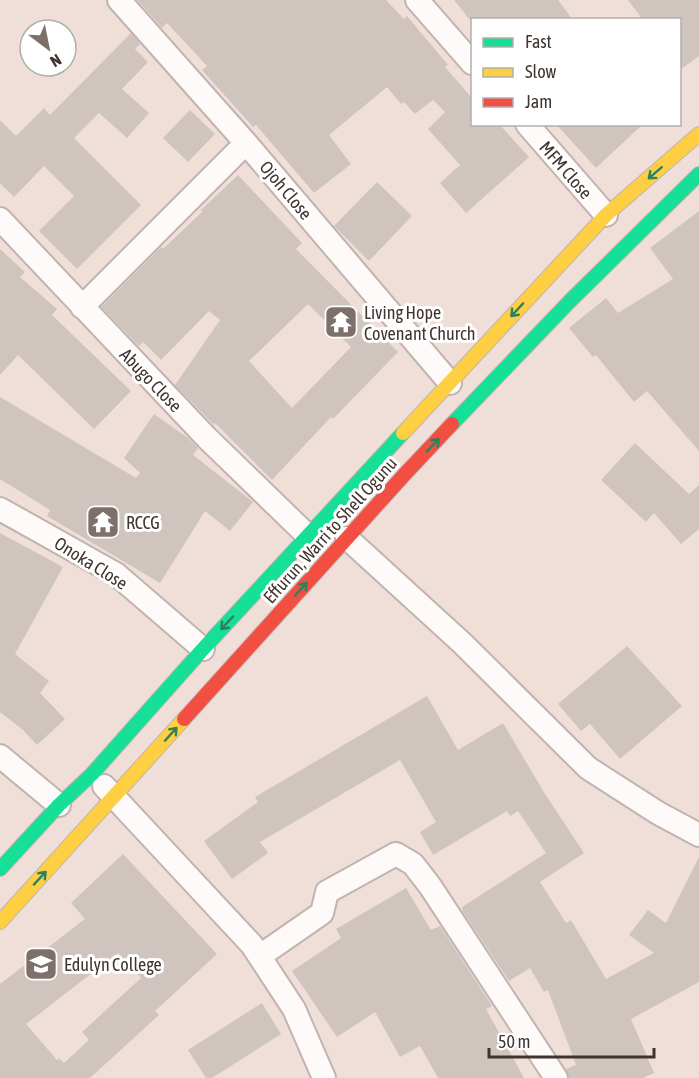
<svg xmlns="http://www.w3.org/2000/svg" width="699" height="1078" viewBox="0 0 699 1078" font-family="'Asap Condensed',sans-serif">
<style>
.building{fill:#d0c4bf;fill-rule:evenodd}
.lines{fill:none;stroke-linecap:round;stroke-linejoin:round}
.street-casing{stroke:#c1b4af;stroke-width:26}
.fast-casing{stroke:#c1b4af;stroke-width:16}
.slow-casing{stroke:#c1b4af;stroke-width:16}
.jam-casing{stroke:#c1b4af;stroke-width:16}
.street{stroke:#fdfaf9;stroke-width:22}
.fast{stroke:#16e098;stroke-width:14}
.slow{stroke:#ffcf43;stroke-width:14}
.jam{stroke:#f24e42;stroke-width:14}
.oneway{stroke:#2d815e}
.labels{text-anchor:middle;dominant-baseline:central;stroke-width:6;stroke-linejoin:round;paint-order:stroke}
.street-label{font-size:18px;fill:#3f342f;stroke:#fff}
.poi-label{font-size:18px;fill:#3f342f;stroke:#fff;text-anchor:start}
</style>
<rect width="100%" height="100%" fill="#f0dfd9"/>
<!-- building -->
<path class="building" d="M137 0H386L404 19 407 16 448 65 445 67 472 98V124H499L529 157 466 213 440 183 460 165 428 129 445 112 433 100 415 114 404 102 401 104 387 87 329 135 351 164 314 193 256 125 253 127 202 70 207 66 167 23 162 28Z
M454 0H558L573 20H470Z
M628 0H699V56L680 70V20H643Z
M131 33 140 44 135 49 148 62 122 89 149 113 127 138 99 113 74 138 141 205 77 269 39 231 74 196 44 166 14 197 0 183V120L16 136 44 108 50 115Z
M190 110 215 134 188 162 163 138Z
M556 124H643L596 168Z
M238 175 302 243 296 249 398 352 333 419 331 417 272 480 215 423 214 425 175 385 220 320 209 311 161 360 143 342 139 346 101 307 161 247 163 249 202 212 201 210ZM308 304 351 347 292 408 249 361Z
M377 182 412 216 369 261 334 226Z
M699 211V451L647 391 634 402 596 355 593 357 569 328 606 298 618 313 673 279 650 248Z
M0 249 25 272 20 277 57 309 52 315 131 391 94 429 18 355 0 375Z
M0 397 136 478 140 473 124 458 154 414 188 438 198 448 193 455 253 502 230 531 205 511 160 583 47 516 50 510 0 479Z
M635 443 689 494 699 485V529L681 544 654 513 646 522 601 480Z
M0 533 63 567 15 654 49 681 40 693 65 719 37 745 23 730 0 712Z
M627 646 682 706 620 759 590 724 581 731 558 704Z
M427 696 458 750 503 723 545 794 584 853 540 882 566 923 571 920 606 979 654 953 629 935 648 910 666 923 699 857V982L631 1019 654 1073 643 1078H569L566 1069 576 1065 548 990 544 992 530 968 509 981 463 912 462 907 546 853 518 811 510 816 507 811 433 855 420 832 436 822 400 760 260 842 268 853 232 879 204 841 258 802 255 797Z
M123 854 217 954 155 1011 159 1015 90 1078H0V984L85 919 71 903ZM118 953 141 978 82 1032 89 1040 64 1063 59 1058 57 1060 26 1024Z
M406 888 431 930 440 926 492 1006 486 1009 524 1078H438L420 1046 400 1057 375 1012 337 1037 292 971 341 938 336 929Z
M262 1003 281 1034 212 1078H206L188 1050Z"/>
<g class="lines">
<!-- street casing -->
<g class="street-casing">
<path id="street" d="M119 0 246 143 450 383
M417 0 472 63
M527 124 606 215
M0 219 207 438 308 536
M82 307 246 143
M0 509 116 574 203 649
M347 538 462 643 588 768 658 813 699 835
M0 756 59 805
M104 786 252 945 294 1009 324 1078
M260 956 322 913 327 892 396 854 413 864 430 886 556 1078"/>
</g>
<!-- fast casing -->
<g class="fast-casing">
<path id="fast" d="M452 424 570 301 699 174
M0 869 59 805 92 774 203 649 403 433"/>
</g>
<!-- slow casing -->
<g class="slow-casing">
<path id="slow" d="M403 433 606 215 699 134
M0 922 184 719"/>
</g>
<!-- jam casing -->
<g class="jam-casing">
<path id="jam" d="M184 719 404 475 452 424"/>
</g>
<!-- street -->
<use href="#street" class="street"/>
<!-- fast -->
<use href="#fast" class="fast"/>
<!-- slow -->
<use href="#slow" class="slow"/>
<!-- jam -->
<use href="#jam" class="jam"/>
</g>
<!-- one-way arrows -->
<defs><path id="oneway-shaft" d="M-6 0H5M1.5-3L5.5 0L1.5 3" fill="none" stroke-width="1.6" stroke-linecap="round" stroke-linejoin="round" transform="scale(1.5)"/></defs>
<g class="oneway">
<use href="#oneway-shaft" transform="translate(655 173) rotate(139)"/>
<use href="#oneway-shaft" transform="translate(517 310) rotate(133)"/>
<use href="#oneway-shaft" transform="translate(433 445) rotate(-46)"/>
<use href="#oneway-shaft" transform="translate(301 589) rotate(-48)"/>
<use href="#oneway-shaft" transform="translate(227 623) rotate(133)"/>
<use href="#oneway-shaft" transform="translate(171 734) rotate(-48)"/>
<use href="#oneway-shaft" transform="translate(40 878) rotate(-47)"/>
</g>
<!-- icons -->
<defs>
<g id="temple-square" transform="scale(1.725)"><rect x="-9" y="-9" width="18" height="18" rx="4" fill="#7d706a" stroke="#fff"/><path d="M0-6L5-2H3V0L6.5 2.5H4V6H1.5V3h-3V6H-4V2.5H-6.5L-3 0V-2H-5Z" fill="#fff"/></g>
<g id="university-square" transform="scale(1.725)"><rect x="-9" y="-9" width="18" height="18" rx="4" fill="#7d706a" stroke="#fff"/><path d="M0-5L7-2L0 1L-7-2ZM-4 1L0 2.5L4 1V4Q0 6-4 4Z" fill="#fff"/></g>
</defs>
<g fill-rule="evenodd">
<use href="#temple-square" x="341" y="322"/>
<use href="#temple-square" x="103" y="522"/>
<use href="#university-square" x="41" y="964"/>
</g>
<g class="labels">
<!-- street labels -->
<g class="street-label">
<text transform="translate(566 170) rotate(49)">MFM Close</text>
<text transform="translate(286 190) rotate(50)">Ojoh Close</text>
<text transform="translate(151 380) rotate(46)">Abugo Close</text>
<text transform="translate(330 530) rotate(-48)">Effurun, Warri to Shell Ogunu</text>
<text transform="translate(91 563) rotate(32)">Onoka Close</text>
</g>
<!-- poi labels -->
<g class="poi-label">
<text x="364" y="312">Living Hope<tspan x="364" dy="21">Covenant Church</tspan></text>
<text x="126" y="522">RCCG</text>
<text x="64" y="964">Edulyn College</text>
</g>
</g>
<!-- legend -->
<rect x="471" y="18" width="210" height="108" fill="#ffffff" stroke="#b2aeac" stroke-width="1.5"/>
<rect x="483" y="38" width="30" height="9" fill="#16e098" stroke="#b2aeac" stroke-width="1.5"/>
<text x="525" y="48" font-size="18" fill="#3f342f">Fast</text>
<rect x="483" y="68" width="30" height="9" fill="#ffcf43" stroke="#b2aeac" stroke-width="1.5"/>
<text x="525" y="78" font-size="18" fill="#3f342f">Slow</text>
<rect x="483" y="98" width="30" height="9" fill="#f24e42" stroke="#b2aeac" stroke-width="1.5"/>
<text x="525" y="108" font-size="18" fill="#3f342f">Jam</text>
<!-- north arrow -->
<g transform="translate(48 48) rotate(148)"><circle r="28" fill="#ffffff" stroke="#b2aeac" stroke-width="1.5"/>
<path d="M0-4.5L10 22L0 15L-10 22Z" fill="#7d706a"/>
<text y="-9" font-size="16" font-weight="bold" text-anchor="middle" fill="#3f342f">N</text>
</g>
<!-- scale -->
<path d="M489 1048v9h165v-9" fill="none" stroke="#3f342f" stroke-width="3"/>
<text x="498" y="1048" font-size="18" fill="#3f342f" stroke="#ffffff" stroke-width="4.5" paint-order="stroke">50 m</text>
</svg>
